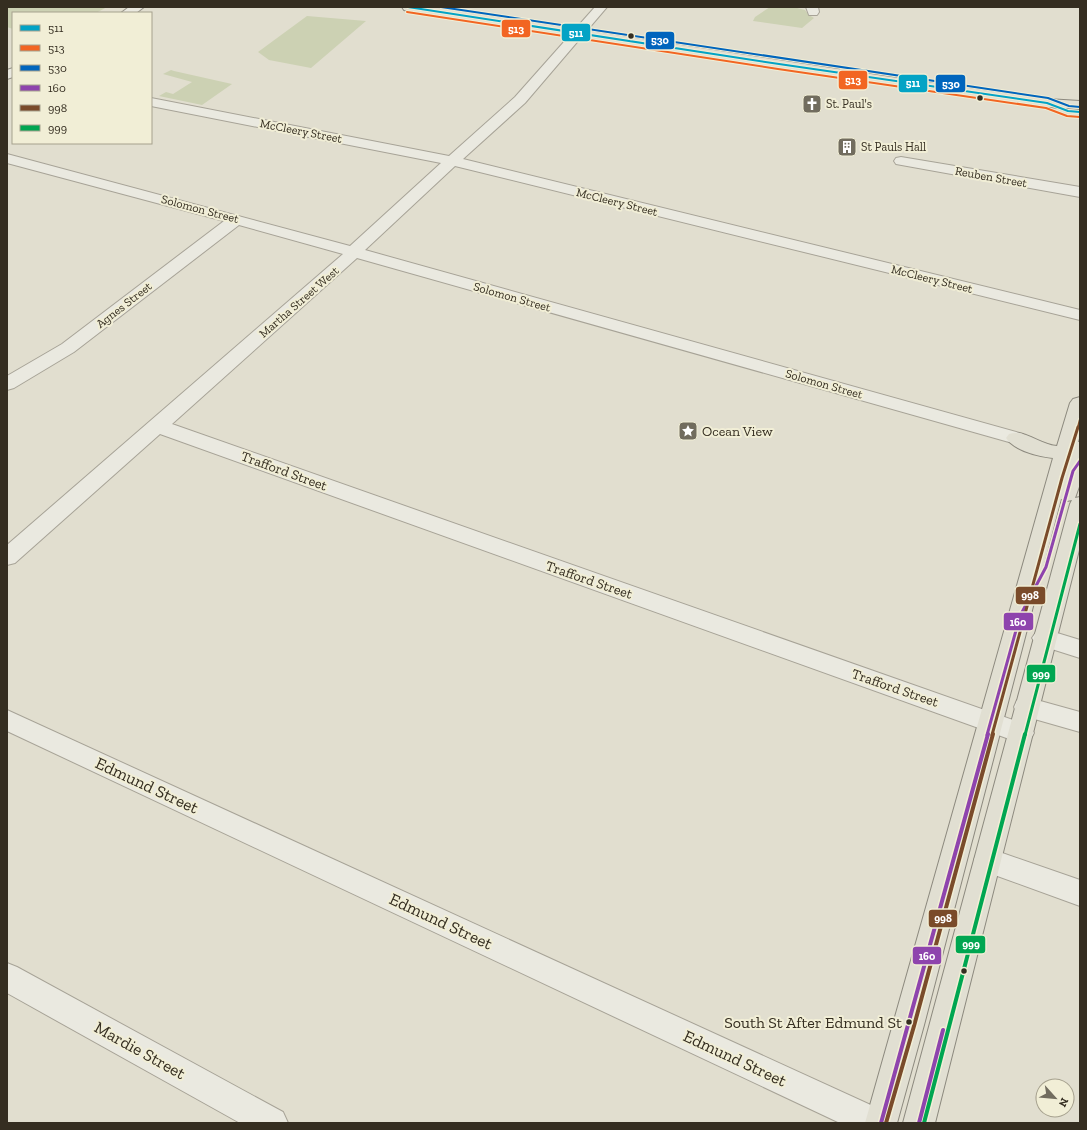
<svg xmlns="http://www.w3.org/2000/svg" width="1087" height="1130" viewBox="0 0 1087 1130" font-family="'Zilla Slab',serif">
<style>
.green{fill:#ccd1b3}
.lines{fill:none;stroke-linecap:round;stroke-linejoin:round}
.street-casing{stroke:#a7a397;stroke-width:2}
.secondary-casing{stroke:#969388;stroke-width:2}
.primary-casing{stroke:#8c897e;stroke-width:2}
.street{fill:#eae9e0;fill-rule:evenodd}
.secondary{fill:#eae9e0;fill-rule:evenodd}
.primary{fill:#e1dfd2;fill-rule:evenodd}
.bus-1-casing{stroke:#f1eed6;stroke-width:4}
.bus-2-casing{stroke:#f1eed6;stroke-width:4}
.bus-3-casing{stroke:#f1eed6;stroke-width:4}
.bus-4-far1-casing{stroke:#f1eed6;stroke-width:6}
.bus-4-casing{stroke:#f1eed6;stroke-width:7}
.bus-5-far2-casing{stroke:#f1eed6;stroke-width:5}
.bus-5-far1-casing{stroke:#f1eed6;stroke-width:6}
.bus-5-casing{stroke:#f1eed6;stroke-width:7}
.bus-6-far1-casing{stroke:#f1eed6;stroke-width:6}
.bus-6-casing{stroke:#f1eed6;stroke-width:7}
.bus-1{stroke:#03a3c5;stroke-width:2}
.bus-2{stroke:#f26522;stroke-width:2}
.bus-3{stroke:#0065bd;stroke-width:2}
.bus-4-far1{stroke:#8e44ad;stroke-width:3}
.bus-4{stroke:#8e44ad;stroke-width:4}
.bus-5-far2{stroke:#7a4b2a;stroke-width:2.5}
.bus-5-far1{stroke:#7a4b2a;stroke-width:3}
.bus-5{stroke:#7a4b2a;stroke-width:4}
.bus-6-far1{stroke:#00a651;stroke-width:3}
.bus-6{stroke:#00a651;stroke-width:4}
.bus-dot{fill:#352e21;stroke:#f1eed6;stroke-width:1.5}
.labels{text-anchor:middle;dominant-baseline:central;stroke-width:4;stroke-linejoin:round;paint-order:stroke}
.far-poi-label{font-size:12px;fill:#352e21;stroke:#f1eed6;text-anchor:start}
.far-street-label{font-size:12px;fill:#352e21;stroke:#f1eed6}
.poi-label{font-size:14px;fill:#352e21;stroke:#f1eed6;text-anchor:start}
.street-label{font-size:14px;fill:#352e21;stroke:#f1eed6}
.near-bus-label{font-size:16px;fill:#352e21;stroke:#f1eed6;text-anchor:end}
.near-street-label{font-size:17px;fill:#352e21;stroke:#f1eed6}
.line-badge{stroke:#f1eed6;stroke-width:1.5}
.badge-label{font-size:11px;text-anchor:middle;font-weight:bold;fill:#fff}
</style>
<rect width="100%" height="100%" fill="#e1decf"/>
<!-- green -->
<path class="green" d="M7 7H107L96 13H13V29L7 27Z
M770 7H793L805 10 809 15 814 18 802 28 753 21 755 17Z
M307 16 366 21 311 68 269 60 258 52Z
M171 70 174 71 232 84 202 105 159 96 166 92 173 94 192 82 163 74Z"/>
<g class="lines">
<!-- street casing -->
<g class="street-casing">
<path id="street" d="M595 7H607L525 103 463 159 1080 310V320L455 166 365 250 1023 434 1026 438 1023 442 1016 444 1009 442 357 258 172 424 1030 726 1034 733 1030 740 1021 743 1012 740 160 434 15 563 7 565V545L343 254 239 225 74 352 14 388 7 390V376L62 344 224 221 7 163V154L350 246 441 163 151 106V98L449 156 515 97Z
M806 7H818L819 12 817 15H809Z
M901 157 1080 187V197L896 164 894 161 896 158Z
M1044 629 1080 640V658L1036 644 1032 638 1036 632Z
M1026 697 1080 712V732L1017 714 1014 707 1017 700Z
M7 710 886 1112 891 1123H840L7 731Z
M988 848 1080 880V906L978 869 974 860 978 851Z
M7 963 17 967 283 1112 288 1123H240L7 993Z"/>
</g>
<!-- secondary casing -->
<g class="secondary-casing">
<path id="secondary" d="M129 7H144L136 13H121Z
M13 68V77L7 79V70Z"/>
</g>
<!-- primary casing -->
<g class="primary-casing">
<path id="primary" d="M402 7H432L884 76 1047 99 1080 101V109L1047 107 884 84 408 11 404 10Z
M1080 397V435L1078 442H1080V484L1075 498 1080 497V546L935 1123H903L1070 504 1072 500 1067 501 1061 499 924 1025 897 1123H865L1053 458C1038 456 1015 451 1006 438L1009 434C1025 429 1040 445 1057 446L1070 403 1073 399Z"/>
</g>
<!-- street -->
<use href="#street" class="street"/>
<!-- secondary -->
<use href="#secondary" class="secondary"/>
<!-- primary -->
<use href="#primary" class="primary"/>
<!-- bus-1 casing -->
<g class="bus-1-casing">
<path id="bus-1" d="M408 7 779 64 1047 103 1068 111 1080 112"/>
</g>
<!-- bus-2 casing -->
<g class="bus-2-casing">
<path id="bus-2" d="M407 12 778 69 1046 108 1067 116 1080 117"/>
</g>
<!-- bus-3 casing -->
<g class="bus-3-casing">
<path id="bus-3" d="M441 7 1048 98 1069 106 1080 107"/>
</g>
<!-- bus-4-far1 casing -->
<g class="bus-4-far1-casing">
<path id="bus-4-far1" d="M987 735 1020 616 1046 567 1073 471 1080 461"/>
</g>
<!-- bus-4 casing -->
<g class="bus-4-casing">
<path id="bus-4" d="M881 1123 988 734
M919 1123 943 1030"/>
</g>
<!-- bus-5-far2 casing -->
<g class="bus-5-far2-casing">
<path id="bus-5-far2" d="M1078 428 1080 420"/>
</g>
<!-- bus-5-far1 casing -->
<g class="bus-5-far1-casing">
<path id="bus-5-far1" d="M992 735 1062 478 1078 427"/>
</g>
<!-- bus-5 casing -->
<g class="bus-5-casing">
<path id="bus-5" d="M886 1123 914 1026 993 734"/>
</g>
<!-- bus-6-far1 casing -->
<g class="bus-6-far1-casing">
<path id="bus-6-far1" d="M1025 735 1080 524"/>
</g>
<!-- bus-6 casing -->
<g class="bus-6-casing">
<path id="bus-6" d="M924 1123 1025 734"/>
</g>
<!-- bus-1 -->
<use href="#bus-1" class="bus-1"/>
<!-- bus-2 -->
<use href="#bus-2" class="bus-2"/>
<!-- bus-3 -->
<use href="#bus-3" class="bus-3"/>
<!-- bus-4-far1 -->
<use href="#bus-4-far1" class="bus-4-far1"/>
<!-- bus-4 -->
<use href="#bus-4" class="bus-4"/>
<!-- bus-5-far2 -->
<use href="#bus-5-far2" class="bus-5-far2"/>
<!-- bus-5-far1 -->
<use href="#bus-5-far1" class="bus-5-far1"/>
<!-- bus-5 -->
<use href="#bus-5" class="bus-5"/>
<!-- bus-6-far1 -->
<use href="#bus-6-far1" class="bus-6-far1"/>
<!-- bus-6 -->
<use href="#bus-6" class="bus-6"/>
</g>
<!-- icons -->
<defs>
<g id="church-square" transform="scale(1)"><rect x="-9" y="-9" width="18" height="18" rx="4" fill="#716c5e" stroke="#f1eed6"/><path d="M-1.2-6h2.4v3.5h3.3v2.4h-3.3V6h-2.4V-.1h-3.3v-2.4h3.3Z" fill="#fff"/></g>
<g id="building-square" transform="scale(1)"><rect x="-9" y="-9" width="18" height="18" rx="4" fill="#716c5e" stroke="#f1eed6"/><path d="M-4-6H4V6H1V3H-1V6H-4ZM-2.5-4.3h1.7v1.8h-1.7ZM.8-4.3h1.7v1.8H.8ZM-2.5-1h1.7V.8h-1.7ZM.8-1h1.7V.8H.8Z" fill="#fff"/></g>
<g id="sight-square" transform="scale(1)"><rect x="-9" y="-9" width="18" height="18" rx="4" fill="#716c5e" stroke="#f1eed6"/><path d="M0-6L1.8-2.2L6-1.7L2.9 1.2L3.7 5.4L0 3.3L-3.7 5.4L-2.9 1.2L-6-1.7L-1.8-2.2Z" fill="#fff"/></g>
</defs>
<g fill-rule="evenodd">
<use href="#church-square" x="812" y="104"/>
<use href="#building-square" x="847" y="147"/>
<use href="#sight-square" x="688" y="431"/>
</g>
<!-- markers -->
<g class="bus-dot">
<circle cx="631" cy="36" r="3.5"/>
<circle cx="980" cy="98" r="3.5"/>
<circle cx="964" cy="971" r="3.5"/>
<circle cx="909" cy="1022" r="3.5"/>
</g>
<g class="labels">
<!-- far-poi labels -->
<g class="far-poi-label">
<text x="826" y="104">St. Paul's</text>
<text x="861" y="147">St Pauls Hall</text>
</g>
<!-- far-street labels -->
<g class="far-street-label">
<text transform="translate(301 131) rotate(11)">McCleery Street</text>
<text transform="translate(991 177) rotate(10)">Reuben Street</text>
<text transform="translate(617 202) rotate(14)">McCleery Street</text>
<text transform="translate(200 209) rotate(15)">Solomon Street</text>
<text transform="translate(932 279) rotate(14)">McCleery Street</text>
<text transform="translate(512 297) rotate(16)">Solomon Street</text>
<text transform="translate(299 302) rotate(-41)">Martha Street West</text>
<text transform="translate(124 305) rotate(-38)">Agnes Street</text>
<text transform="translate(824 384) rotate(16)">Solomon Street</text>
</g>
<!-- poi labels -->
<g class="poi-label">
<text x="702" y="431">Ocean View</text>
</g>
<!-- street labels -->
<g class="street-label">
<text transform="translate(284 471) rotate(20)">Trafford Street</text>
<text transform="translate(589 580) rotate(19)">Trafford Street</text>
<text transform="translate(895 688) rotate(19)">Trafford Street</text>
</g>
<!-- near-bus labels -->
<g class="near-bus-label">
<text x="902" y="1022">South St After Edmund St</text>
</g>
<!-- near-street labels -->
<g class="near-street-label">
<text transform="translate(147 785) rotate(25)">Edmund Street</text>
<text transform="translate(441 921) rotate(25)">Edmund Street</text>
<text transform="translate(140 1050) rotate(29)">Mardie Street</text>
<text transform="translate(735 1058) rotate(25)">Edmund Street</text>
</g>
</g>
<g class="line-badge">
<rect x="501" y="19" width="30" height="19" rx="4" fill="#f26522"/>
<rect x="561" y="23" width="30" height="19" rx="4" fill="#03a3c5"/>
<rect x="645" y="31" width="30" height="19" rx="4" fill="#0065bd"/>
<rect x="838" y="70" width="30" height="20" rx="4" fill="#f26522"/>
<rect x="898" y="74" width="30" height="19" rx="4" fill="#03a3c5"/>
<rect x="935" y="74" width="31" height="19" rx="4" fill="#0065bd"/>
<rect x="1015" y="586" width="31" height="19" rx="4" fill="#7a4b2a"/>
<rect x="1003" y="612" width="31" height="19" rx="4" fill="#8e44ad"/>
<rect x="1026" y="664" width="30" height="19" rx="4" fill="#00a651"/>
<rect x="928" y="909" width="30" height="19" rx="4" fill="#7a4b2a"/>
<rect x="955" y="935" width="31" height="19" rx="4" fill="#00a651"/>
<rect x="912" y="946" width="30" height="19" rx="4" fill="#8e44ad"/>
</g>
<g class="badge-label">
<text x="516" y="33">513</text>
<text x="576" y="37">511</text>
<text x="660" y="44">530</text>
<text x="853" y="84">513</text>
<text x="913" y="87">511</text>
<text x="951" y="88">530</text>
<text x="1030" y="599">998</text>
<text x="1018" y="626">160</text>
<text x="1041" y="678">999</text>
<text x="943" y="922">998</text>
<text x="971" y="948">999</text>
<text x="927" y="960">160</text>
</g>
<!-- border -->
<rect width="1087" height="1130" fill="none" stroke="#352e21" stroke-width="16"/>
<!-- legend -->
<rect x="12" y="12" width="140" height="132" fill="#f1eed6" stroke="#a6a18e"/>
<rect x="20" y="25" width="20" height="6" fill="#03a3c5" stroke="#a6a18e"/>
<text x="48" y="32" font-size="12" fill="#352e21">511</text>
<rect x="20" y="45" width="20" height="6" fill="#f26522" stroke="#a6a18e"/>
<text x="48" y="52" font-size="12" fill="#352e21">513</text>
<rect x="20" y="65" width="20" height="6" fill="#0065bd" stroke="#a6a18e"/>
<text x="48" y="72" font-size="12" fill="#352e21">530</text>
<rect x="20" y="85" width="20" height="6" fill="#8e44ad" stroke="#a6a18e"/>
<text x="48" y="92" font-size="12" fill="#352e21">160</text>
<rect x="20" y="105" width="20" height="6" fill="#7a4b2a" stroke="#a6a18e"/>
<text x="48" y="112" font-size="12" fill="#352e21">998</text>
<rect x="20" y="125" width="20" height="6" fill="#00a651" stroke="#a6a18e"/>
<text x="48" y="132" font-size="12" fill="#352e21">999</text>
<!-- north arrow -->
<g transform="translate(1055 1098) rotate(117)"><circle r="19" fill="#f1eed6" stroke="#a6a18e"/>
<path d="M0-3L7 15L0 10L-7 15Z" fill="#716c5e"/>
<text y="-6" font-size="11" font-weight="bold" text-anchor="middle" fill="#352e21">N</text>
</g>
</svg>
